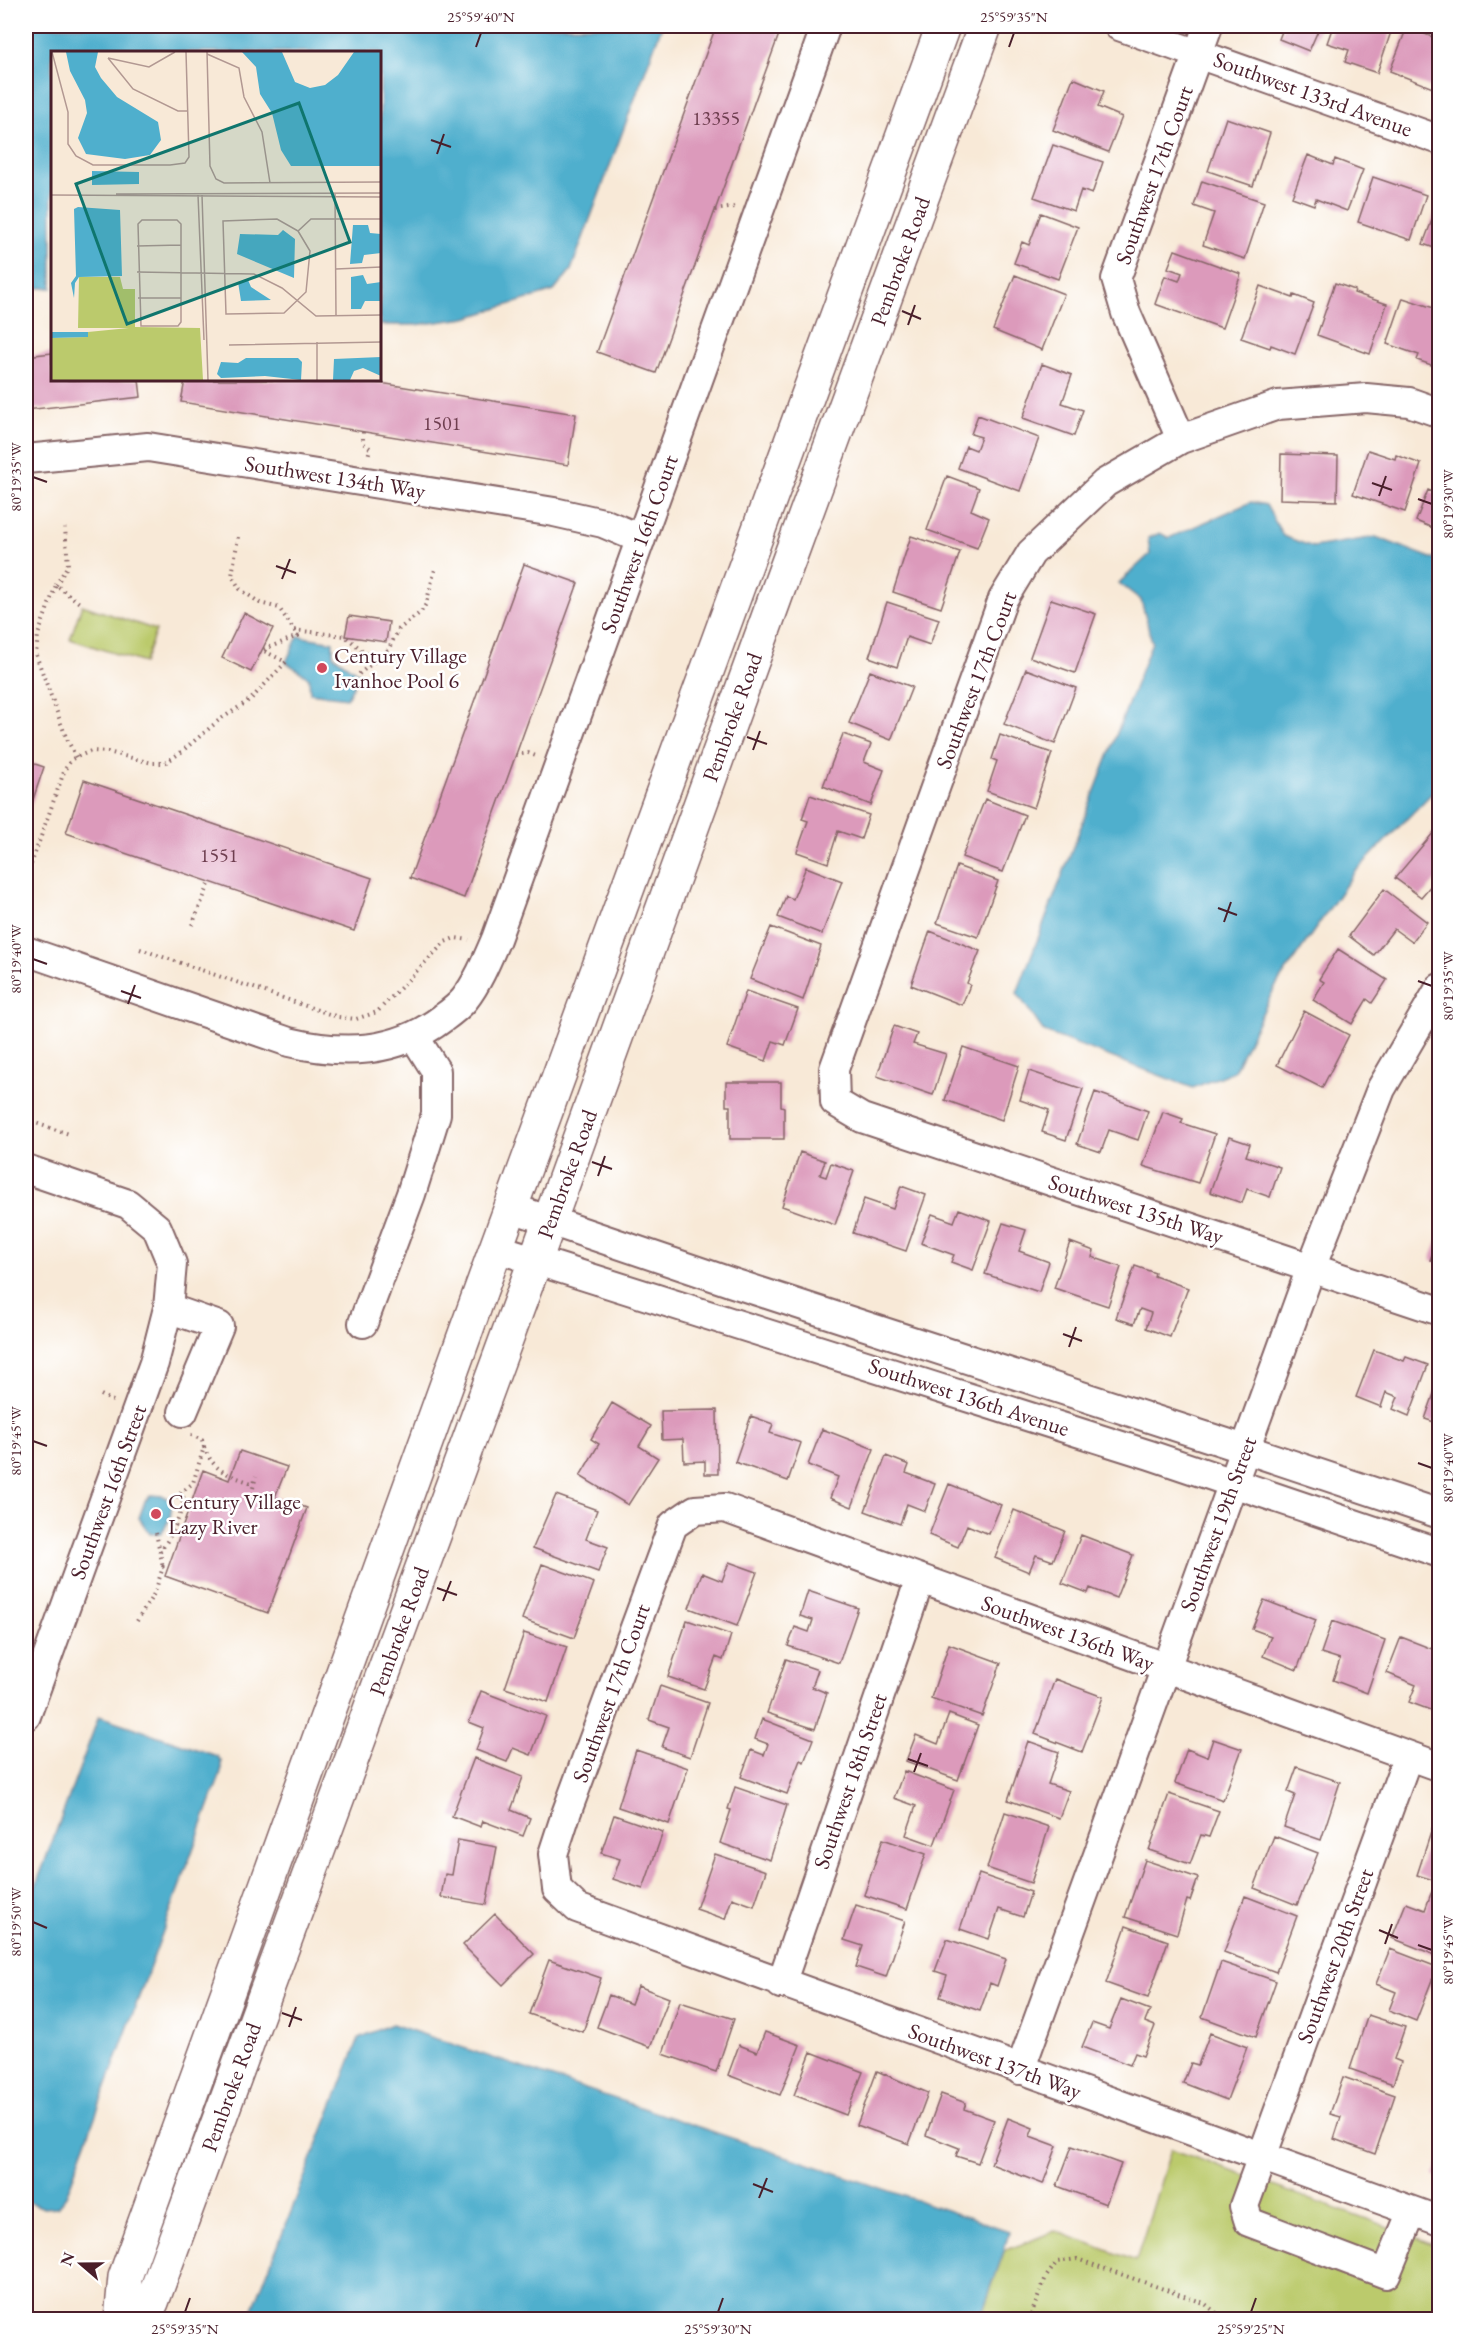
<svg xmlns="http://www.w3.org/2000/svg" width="1465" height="2345" viewBox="0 0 1465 2345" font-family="'EB Garamond',serif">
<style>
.green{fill:#bbca6c;stroke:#82744c;stroke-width:1.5}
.water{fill:#4fafcd;stroke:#4c677c;stroke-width:1.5}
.building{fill:#dc9abb}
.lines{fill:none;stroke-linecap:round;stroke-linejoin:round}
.minor-casing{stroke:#876667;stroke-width:32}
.major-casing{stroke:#876667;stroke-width:36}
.path{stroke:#876667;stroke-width:4;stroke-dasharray:1.5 4.5;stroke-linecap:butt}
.minor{stroke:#fff;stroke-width:28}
.major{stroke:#fff;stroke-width:33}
.ticks{fill:none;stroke:#4a1f2b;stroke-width:2}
.poi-dot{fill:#d1495b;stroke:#fff;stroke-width:2}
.labels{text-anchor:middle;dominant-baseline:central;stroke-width:5;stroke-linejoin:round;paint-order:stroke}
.number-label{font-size:20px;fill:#6e3e4f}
.street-label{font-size:22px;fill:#4a1f2b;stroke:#fff}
.poi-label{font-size:22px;fill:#4a1f2b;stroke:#fff;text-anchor:start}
.inset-road{fill:none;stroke:#b29892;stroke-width:1.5}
.view{fill:#0f766e;fill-opacity:0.15;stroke:#0f766e;stroke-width:3}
.inset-edge{fill:none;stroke:#4a1f2b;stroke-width:3}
.neatline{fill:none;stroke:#4a1f2b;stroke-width:2}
.ticks-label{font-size:15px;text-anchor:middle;fill:#4a1f2b}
</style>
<rect width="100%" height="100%" fill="#fff"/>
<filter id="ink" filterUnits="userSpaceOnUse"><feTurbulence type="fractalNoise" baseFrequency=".0167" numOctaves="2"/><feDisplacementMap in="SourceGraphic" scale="12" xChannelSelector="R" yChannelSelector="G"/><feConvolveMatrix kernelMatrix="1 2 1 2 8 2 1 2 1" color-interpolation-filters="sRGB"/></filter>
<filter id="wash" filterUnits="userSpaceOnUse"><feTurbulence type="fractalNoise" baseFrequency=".008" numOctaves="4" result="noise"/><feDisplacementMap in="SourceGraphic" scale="24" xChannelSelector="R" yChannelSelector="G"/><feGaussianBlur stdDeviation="1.35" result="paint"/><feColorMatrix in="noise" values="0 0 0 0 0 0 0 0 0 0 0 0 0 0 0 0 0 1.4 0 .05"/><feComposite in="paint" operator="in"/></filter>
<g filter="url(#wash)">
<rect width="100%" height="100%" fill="#f8e9d7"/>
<!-- green -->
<path class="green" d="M82 605 156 630 144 663 70 639Z
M1171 2149 1439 2246V2319L980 2320 1004 2251 1055 2231 1136 2261Z"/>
<!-- water -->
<path class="water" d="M26 26H662L571 270 554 291 466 318 415 325H380V52H52V288H26Z
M1251 502 1266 505 1283 536 1313 547 1376 537 1439 561V786L1354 873 1275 987 1234 1071 1193 1088 1044 1032 1017 993 1152 642 1141 600 1119 583 1150 554 1148 538 1160 533 1169 538Z
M298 636 333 642V655L359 674 347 698 310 693 309 678 286 662Z
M151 1495 163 1496 171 1501C173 1515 169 1522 161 1533L150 1534 139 1518 145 1501Z
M99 1716 217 1756 221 1761V1773L66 2196 57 2207 44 2208 26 2201V1912Z
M392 2024 1009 2231 1004 2251 980 2319H249L359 2038Z"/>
<g id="blocks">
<!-- building -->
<path class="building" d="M716 26H782L656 373 597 352Z
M1284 26H1320L1309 51 1279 39Z
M1333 26H1393L1377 73 1345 62 1349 50 1327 43Z
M1407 27 1440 40V91L1390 71Z
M1073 78 1104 91 1098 107 1122 117 1108 152 1053 130Z
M1226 118 1270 133 1253 186 1208 171Z
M1053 145 1103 162 1092 194 1081 190 1074 211 1034 197Z
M1308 155 1333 165 1335 159 1363 170 1347 211 1316 199 1314 205 1292 197Z
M1373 177 1426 195 1411 240 1358 222Z
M1202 181 1264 202 1245 259 1203 245 1214 213 1194 206Z
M1440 199V250L1423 244Z
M1041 213 1078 227 1058 279 1014 263 1022 242 1029 245Z
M1175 250 1241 274 1222 328 1155 304 1165 276 1179 281 1182 273 1168 268Z
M1015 275 1064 294 1042 350 993 330Z
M1335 283 1355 290 1354 293 1387 304 1370 354 1317 335Z
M1260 286 1293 298 1294 295 1314 303 1295 354 1271 345 1270 348 1241 338Z
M1403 298 1440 310V368L1417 360 1419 355 1387 344Z
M52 353V380H139L141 397 26 410V356Z
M1042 364 1072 375 1062 403 1083 410 1074 436 1023 418Z
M185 380H361L576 414 568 465 181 402Z
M978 415 1039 438 1020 491 958 468 966 446 976 450 981 437 971 434Z
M1368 450 1395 459 1396 455 1421 464 1405 512 1353 494Z
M1281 454 1338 456 1337 501 1280 499Z
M947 476 979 488 971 510 989 518 977 548 927 530Z
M1428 490 1440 495V531L1416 521Z
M911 536 960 552 941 608 893 592Z
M524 564 578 583 464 898 410 878Z
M1051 599 1096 614 1075 673 1030 657Z
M887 602 939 619 930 645 907 637 897 667 869 657Z
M244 613 273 628 251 672 222 658Z
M349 616 389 622 386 642 345 636Z
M1026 669 1076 688 1055 744 1004 724Z
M870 671 912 687 891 740 849 723Z
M843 734 871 744 864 762 884 770 871 805 823 786Z
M1000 735 1052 753 1034 808 987 791 997 761 992 759Z
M26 761 44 767 26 820Z
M84 780 372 878 354 931 66 833Z
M810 795 869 815 861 839 838 831 828 863 797 852 808 821 802 819Z
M985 799 1025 815 1003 872 962 857Z
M1434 832 1440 838V875L1421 897 1395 878Z
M957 866 998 881 978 937 937 923Z
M806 867 842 881 822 934 778 917 786 896 793 899Z
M1384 889 1427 922 1412 942 1394 929 1374 955 1349 936Z
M771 927 821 946 803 1000 750 979Z
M930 931 980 951 967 983 970 985 962 1005 911 985Z
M1338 949 1387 980 1372 1003 1367 999 1352 1024 1313 1000 1324 982 1319 979Z
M746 991 798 1009 785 1045 773 1041 766 1061 727 1047Z
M1304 1011 1349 1035 1322 1088 1277 1065Z
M894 1026 917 1034 913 1044 946 1054 933 1095 877 1076Z
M963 1047 1019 1066 1002 1120 945 1100Z
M1029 1071 1083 1089 1066 1140 1042 1132 1049 1110 1020 1100Z
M726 1082H781V1106L784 1107V1139H730V1106H726Z
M1095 1092 1148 1111 1138 1140 1109 1130 1101 1152 1077 1144Z
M1163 1112 1183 1119 1181 1123 1215 1134 1198 1183 1143 1166Z
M1229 1137 1250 1144 1246 1156 1280 1167 1270 1197 1247 1189 1242 1203 1210 1192Z
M800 1152 825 1161 820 1175 826 1177 831 1163 854 1171 835 1225 782 1206Z
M901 1186 926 1195 906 1251 853 1233 864 1199 893 1209Z
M959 1209 991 1221 973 1270 951 1262 954 1255 921 1243 932 1214 954 1222Z
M1003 1223 1026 1230 1019 1251 1049 1262 1039 1292 985 1274Z
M1440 1234V1263L1430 1260Z
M1070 1242 1094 1251 1092 1257 1121 1267 1108 1306 1054 1288Z
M1135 1266 1155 1273 1154 1276 1188 1288 1170 1337 1146 1328 1151 1313 1140 1309 1134 1324 1116 1318Z
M1374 1350 1404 1361 1406 1357 1428 1365 1409 1416 1393 1409 1398 1397 1386 1392 1381 1407 1356 1397Z
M1440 1377V1424L1425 1419Z
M612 1403 651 1426 639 1446 658 1458 628 1505 580 1476 599 1444 591 1439Z
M717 1410 718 1474H705V1461L684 1462 683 1439 662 1440 661 1411Z
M751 1416 773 1424 770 1433 801 1443 788 1481 735 1462Z
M822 1429 874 1449 852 1507 830 1498 838 1477 808 1465Z
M240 1451 287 1467 275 1497 307 1508 268 1613 165 1576 203 1470 229 1480Z
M886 1456 909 1465 906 1473 935 1484 925 1511 907 1504 900 1524 865 1511Z
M949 1484 1001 1505 989 1534 967 1525 958 1547 929 1535Z
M556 1495 597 1510 586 1539 608 1547 598 1572 533 1548Z
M1014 1510 1065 1531 1053 1561 1036 1555 1029 1572 995 1558Z
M1081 1535 1133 1555 1116 1598 1090 1588 1088 1593 1062 1583Z
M729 1562 757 1572 737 1626 689 1608 702 1573 722 1581Z
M542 1564 594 1583 574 1638 522 1619Z
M808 1591 858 1608 839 1663 788 1646 795 1627 809 1632 813 1620 800 1616Z
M1264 1600 1316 1620 1297 1670 1263 1656 1271 1636 1252 1629Z
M687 1620 731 1635 723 1660 716 1657 704 1689 668 1677Z
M1332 1621 1385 1640 1367 1693 1333 1680 1340 1659 1321 1653Z
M524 1633 567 1647 548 1702 505 1688Z
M1401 1637 1440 1652V1694L1433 1711 1409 1702 1416 1685 1387 1673Z
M949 1644 1001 1663 982 1716 931 1698Z
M786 1659 818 1670 812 1687 827 1693 815 1729 767 1713Z
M1055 1679 1103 1697 1082 1752 1035 1734Z
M660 1686 708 1703 690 1757 662 1747 669 1727 649 1720Z
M481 1691 546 1716 531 1755 513 1748 507 1762 476 1750 484 1728 469 1722Z
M949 1714 978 1725 958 1780 906 1761 916 1735 938 1744Z
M762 1719 813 1739 804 1762 800 1760 787 1794 741 1777 751 1750 764 1755 768 1744 755 1739Z
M1213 1739 1242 1749 1223 1800 1175 1783 1187 1749 1207 1757Z
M1028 1741 1059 1752 1048 1784 1069 1791 1059 1818 1008 1800Z
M636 1750 688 1768 669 1824 618 1807Z
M474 1758 523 1777 511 1810 530 1818 523 1836 483 1821 481 1827 452 1816Z
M1297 1767 1340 1782 1321 1840 1284 1827 1295 1795 1288 1792Z
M904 1771 954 1790 934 1845 906 1835 916 1806 894 1798Z
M735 1787 787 1805 770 1860 720 1843 731 1810 728 1809Z
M1169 1794 1219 1811 1209 1837 1201 1835 1190 1864 1149 1850Z
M1005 1812 1049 1827 1031 1883 987 1868Z
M614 1815 663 1832 643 1889 613 1879 620 1859 601 1853Z
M1434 1823 1440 1825V1882L1417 1875Z
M1274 1836 1318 1853 1297 1905 1254 1888Z
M883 1839 926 1854 907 1909 864 1895Z
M458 1840 497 1847 486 1905 441 1897 445 1874 452 1875Z
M715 1854 766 1871 754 1906 732 1898 725 1919 696 1909Z
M1145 1860 1198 1878 1190 1901 1187 1900 1177 1934 1125 1917Z
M979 1874 1031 1892 1023 1917 999 1909 989 1939 960 1929Z
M1432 1891 1440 1894V1957L1392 1938 1406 1903 1425 1910Z
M1245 1896 1297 1916 1276 1972 1224 1952Z
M856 1905 905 1921 886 1977 856 1967 863 1946 844 1940Z
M495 1914 534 1954 503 1985 463 1945Z
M1126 1926 1168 1941 1148 1998 1106 1983Z
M947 1939 1006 1959 997 1986 990 1983 980 2011 940 1997 947 1975 935 1971Z
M1390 1949 1437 1967 1416 2021 1389 2010 1396 1992 1376 1984Z
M549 1960 601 1978 583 2032 529 2014Z
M1221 1962 1276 1981 1256 2037 1202 2017Z
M638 1986 669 1998 650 2047 597 2027 609 1995 631 2004Z
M1121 1999 1150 2010 1145 2022 1155 2026 1143 2056 1135 2053 1130 2065 1082 2047 1092 2023 1109 2029Z
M680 2002 734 2019 716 2072 663 2054Z
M1368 2015 1405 2027 1394 2059 1401 2062 1393 2084 1350 2069Z
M765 2032 800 2045 780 2095 728 2075 739 2045 757 2052Z
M1210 2033 1247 2047 1227 2100 1183 2083 1191 2063 1198 2065Z
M811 2052 863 2072 846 2115 794 2095Z
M877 2071 928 2093 909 2144 857 2125Z
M1343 2077 1395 2095 1375 2154 1334 2139 1341 2117 1330 2114Z
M941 2094 966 2103 964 2109 994 2120 978 2163 956 2156 959 2148 926 2135Z
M1008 2118 1033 2128 1030 2136 1057 2146 1043 2184 991 2164Z
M1072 2146 1121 2164 1106 2204 1057 2186Z
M1439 2160H1440V2178L1433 2175Z"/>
</g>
</g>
<g filter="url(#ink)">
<use href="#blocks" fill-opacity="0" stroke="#876667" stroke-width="1.5"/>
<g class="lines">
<!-- minor casing -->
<g class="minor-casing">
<path id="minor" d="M1119 26 1440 140
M1208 26 1116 279 1126 313 1181 439 1105 483 1031 553 1003 599 834 1069 835 1102 862 1118 1440 1311
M1181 439 1278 405 1366 398 1409 402 1440 413
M26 459 148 447 554 512 603 523 641 539
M26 951 289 1042C343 1055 396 1054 443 1018 450 1013 458 1007 464 1000 478 982 487 960 496 939L826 26
M26 1169 128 1204 157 1228 172 1264 168 1308 154 1363 26 1716
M512 1208 733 1283 1245 1449 1440 1514
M496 1248 1150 1455 1440 1553
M168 1308 219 1326 183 1412
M363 1323 411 1194 436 1114V1071L414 1036
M1408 1756 1244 2206 1249 2222 1386 2274 1412 2211
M1440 1767 725 1508 695 1510 673 1525 566 1814 553 1854 557 1889 577 1908 1440 2221
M781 1984 920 1579
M1020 2070 1311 1268 1381 1089 1440 988"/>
</g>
<!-- major casing -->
<g class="major-casing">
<path id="major" d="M121 2320 125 2277 496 1248 943 26
M140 2320 152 2302 535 1261 782 579 985 26"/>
</g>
<!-- path -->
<path class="path" d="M715 210 735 207
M363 432V443L370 448 368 457
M238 537 232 576 240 589 260 603 279 608 298 636 262 650
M56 585 68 565 65 528
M294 630 345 636 375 661
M359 674 388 650 399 629 421 612 426 604 435 569
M516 755 528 753 536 756
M76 757 66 737 36 655 38 635 56 585 82 605
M29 870 65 769 72 759 91 751 108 752 152 763H165L180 753 218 721 251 699 286 662 262 650
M192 925 210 882
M140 949 338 1017 356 1019 377 1012 445 942 455 938 469 940
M26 1120 69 1134
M101 1395 113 1401
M204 1447C214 1473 230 1475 254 1484
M253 1488 256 1476
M171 1501 193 1483 204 1447 202 1440 189 1434
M156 1533 163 1567
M160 1552C171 1536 185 1512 183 1491
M137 1621 155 1592 163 1567 167 1569
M1029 2320 1046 2277 1057 2262 1077 2259 1204 2303 1225 2320"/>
<!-- minor -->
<use href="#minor" class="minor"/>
<!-- major -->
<use href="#major" class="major"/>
</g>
</g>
<!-- ticks -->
<path class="ticks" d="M476 47 481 33M1009 47 1014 33M431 140 451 147M437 154 444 134M902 311 921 319M908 325 915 305M33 477 47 482M1372 483 1392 490M1379 496 1386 476M1418 499 1432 504M276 566 296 573M282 579 290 559M747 737 767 744M753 750 760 731M1218 908 1237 915M1224 922 1231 902M33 959 47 964M1418 981 1432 986M121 991 141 998M128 1004 135 985M592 1162 612 1169M598 1176 605 1156M1063 1334 1082 1341M1069 1347 1076 1327M33 1441 47 1446M1418 1463 1432 1468M437 1588 457 1595M443 1601 451 1581M908 1759 928 1766M914 1772 921 1753M33 1922 47 1928M1379 1930 1398 1938M1385 1944 1392 1924M1418 1945 1432 1950M282 2013 302 2020M289 2027 296 2007M753 2184 773 2192M759 2198 767 2178M185 2312 190 2298M718 2312 723 2298M1251 2312 1256 2298"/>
<!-- markers -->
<g class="poi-dot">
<circle cx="322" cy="668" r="6"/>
<circle cx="156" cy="1514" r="6"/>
</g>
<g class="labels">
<!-- number labels -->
<g class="number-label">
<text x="716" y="118">13355</text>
<text x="442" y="423">1501</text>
<text x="219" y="855">1551</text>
</g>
<!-- street labels -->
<g class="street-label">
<text transform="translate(1313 94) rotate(20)">Southwest 133rd Avenue</text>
<text transform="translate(1154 175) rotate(-70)">Southwest 17th Court</text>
<text transform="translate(900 261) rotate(-70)">Pembroke Road</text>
<text transform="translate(335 477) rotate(9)">Southwest 134th Way</text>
<text transform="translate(639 544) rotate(-70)">Southwest 16th Court</text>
<text transform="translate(976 680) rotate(-69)">Southwest 17th Court</text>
<text transform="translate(732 717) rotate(-70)">Pembroke Road</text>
<text transform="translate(567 1174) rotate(-70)">Pembroke Road</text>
<text transform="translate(1136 1209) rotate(18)">Southwest 135th Way</text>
<text transform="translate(969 1397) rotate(18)">Southwest 136th Avenue</text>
<text transform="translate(108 1492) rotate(-70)">Southwest 16th Street</text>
<text transform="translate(1218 1524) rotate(-70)">Southwest 19th Street</text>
<text transform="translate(399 1631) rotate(-70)">Pembroke Road</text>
<text transform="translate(1068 1633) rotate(20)">Southwest 136th Way</text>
<text transform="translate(611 1693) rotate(-70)">Southwest 17th Court</text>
<text transform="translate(850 1781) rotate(-71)">Southwest 18th Street</text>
<text transform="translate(1335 1956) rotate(-70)">Southwest 20th Street</text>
<text transform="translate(995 2061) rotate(20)">Southwest 137th Way</text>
<text transform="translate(231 2087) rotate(-70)">Pembroke Road</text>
</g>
<!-- poi labels -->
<g class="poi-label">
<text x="334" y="655">Century Village<tspan x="334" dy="25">Ivanhoe Pool 6</tspan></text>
<text x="168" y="1501">Century Village<tspan x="168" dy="25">Lazy River</tspan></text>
</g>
</g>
<!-- overview -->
<g transform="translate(51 51)">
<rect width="330" height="330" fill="#f8e9d7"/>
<path d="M28 226H69L72 238H84V276L149 277 152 329H0V287L37 286V281L78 277H27Z" fill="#bbca6c"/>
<path d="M15 1H47L44 16 50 27 66 46 107 71 110 89 99 104 74 108 35 103 27 87 36 62 34 49 19 20ZM191 1H231L244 31 259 37 274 34 287 24 303 1H330V115H240L230 99 221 62 209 43 205 16ZM41 120 88 121V133L41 134ZM27 156 69 159 71 225 28 226 24 232 23 247 20 232 25 225 23 158ZM302 174H317L319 182 330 183V202L313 204 311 212 299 213ZM232 179 244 188 243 227 186 203 189 183 227 184ZM312 224 316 233 330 231V250H314L310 258H300V226ZM197 229 200 236 220 249 190 250 187 231ZM0 281H37V286L0 287ZM330 306V325L312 317 303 320 299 329H282L283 308ZM195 307H247L251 311 250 329 214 325 170 327 166 323 170 311 187 312Z" fill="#4fafcd"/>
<path class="inset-road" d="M1 1 17 61V93L25 105 42 114H119L134 112 138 106 135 1M156 1 159 115 165 128 173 132 330 131M156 3 188 17 193 46 211 81 219 132M57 7 82 38 127 60H137M57 7 98 16 124 1M65 143 330 142M284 143 285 264M0 144 330 146M147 144 153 289M151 144 157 329M126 169 130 173V271L127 275H90L87 173 91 169ZM247 180 259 200 255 241 233 262 175 263 172 170 226 168 247 180 260 168H330M86 195 130 194M285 218 330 216M86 221 203 223 231 237 265 265 330 264M87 247H130M178 294 330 291M266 329V291"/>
<path class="view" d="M248 52 299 191 76 273 25 133Z"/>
<rect width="330" height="330" class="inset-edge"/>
</g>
<!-- margin -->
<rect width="1465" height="2345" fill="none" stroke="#fff" stroke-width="66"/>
<!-- north arrow -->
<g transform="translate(81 2264) rotate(290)" stroke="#ffffff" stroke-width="4.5" paint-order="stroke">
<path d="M0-4.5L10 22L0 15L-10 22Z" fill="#4a1f2b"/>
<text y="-9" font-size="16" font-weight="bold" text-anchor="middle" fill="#4a1f2b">N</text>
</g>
<rect x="33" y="33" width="1399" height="2279" class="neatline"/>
<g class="ticks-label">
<text x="481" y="22">25°59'40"N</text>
<text x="1014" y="22">25°59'35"N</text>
<text transform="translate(16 477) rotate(-90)" y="5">80°19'35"W</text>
<text transform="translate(1448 504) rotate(-90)" y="5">80°19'30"W</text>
<text transform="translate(16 959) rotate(-90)" y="5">80°19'40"W</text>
<text transform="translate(1448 986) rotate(-90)" y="5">80°19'35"W</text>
<text transform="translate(16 1441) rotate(-90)" y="5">80°19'45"W</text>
<text transform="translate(1448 1468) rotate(-90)" y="5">80°19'40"W</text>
<text transform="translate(16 1922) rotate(-90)" y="5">80°19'50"W</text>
<text transform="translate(1448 1950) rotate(-90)" y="5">80°19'45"W</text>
<text x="185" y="2334">25°59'35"N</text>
<text x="718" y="2334">25°59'30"N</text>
<text x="1251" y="2334">25°59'25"N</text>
</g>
</svg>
